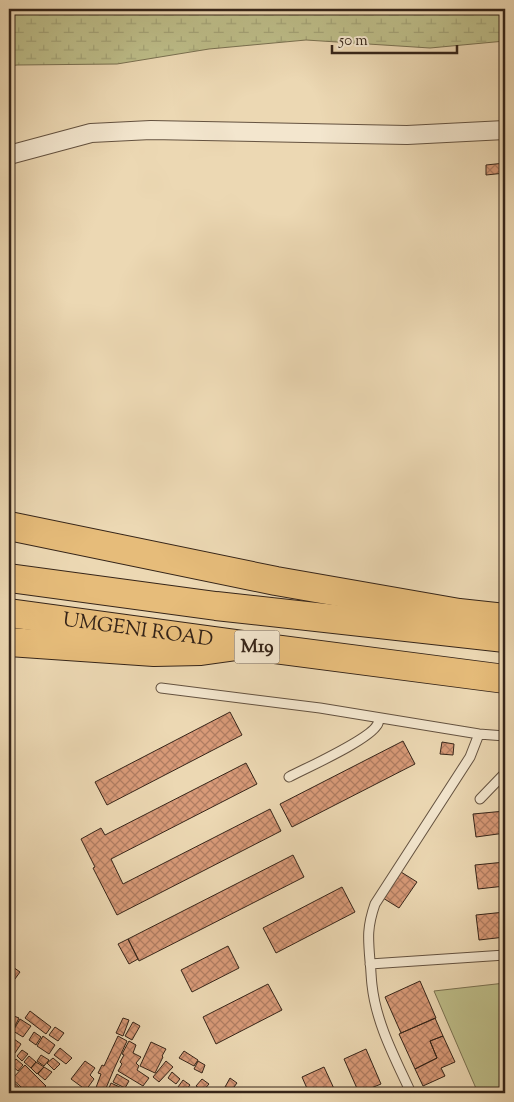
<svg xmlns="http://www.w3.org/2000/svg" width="514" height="1102" viewBox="0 0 514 1102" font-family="'Sorts Mill Goudy',serif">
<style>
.grass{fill:#bdbd89;stroke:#7a7151}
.wetland{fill:url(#wetland-marsh);stroke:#7a7151}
.building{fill:url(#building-cross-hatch);stroke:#362519}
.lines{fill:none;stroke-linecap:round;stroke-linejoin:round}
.service-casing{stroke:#645240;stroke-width:11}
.minor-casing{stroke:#645240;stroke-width:20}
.trunk-casing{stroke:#362519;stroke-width:30}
.motorway-casing{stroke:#362519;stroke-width:30}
.service{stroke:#f3e6ce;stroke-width:9}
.minor{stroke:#f3e6ce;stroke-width:18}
.trunk{stroke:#e6bc7a;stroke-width:28}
.motorway{stroke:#e6bc7a;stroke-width:28}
.labels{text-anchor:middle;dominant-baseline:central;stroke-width:4;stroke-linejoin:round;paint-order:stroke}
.shield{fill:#f3e6ce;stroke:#6f5f4f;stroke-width:1}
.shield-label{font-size:19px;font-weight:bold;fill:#362519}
.street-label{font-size:20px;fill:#362519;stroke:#f3e6ce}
</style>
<defs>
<pattern id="wetland-marsh" width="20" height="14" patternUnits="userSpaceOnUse" patternTransform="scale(1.25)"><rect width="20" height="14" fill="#bdbd89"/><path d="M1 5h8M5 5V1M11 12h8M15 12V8" fill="none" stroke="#a3a276"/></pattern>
<pattern id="building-cross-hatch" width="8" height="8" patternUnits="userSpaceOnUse" patternTransform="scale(1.25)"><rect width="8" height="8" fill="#d89a78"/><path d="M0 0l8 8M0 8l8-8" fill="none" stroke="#b07d62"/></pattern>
</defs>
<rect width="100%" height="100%" fill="#ecd8b3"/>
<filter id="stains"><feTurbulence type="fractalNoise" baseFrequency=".004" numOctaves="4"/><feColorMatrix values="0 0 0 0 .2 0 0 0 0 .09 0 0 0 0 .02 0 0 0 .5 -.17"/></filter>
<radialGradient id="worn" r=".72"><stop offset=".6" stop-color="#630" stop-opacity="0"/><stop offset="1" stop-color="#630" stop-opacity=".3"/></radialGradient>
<!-- grass -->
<path class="grass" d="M505 983V1093H478L434 991Z"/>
<!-- wetland -->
<path class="wetland" d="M9 9H505V41L430 48 306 40 209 49 117 64 17 65 9 66Z"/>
<!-- building -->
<path class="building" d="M505 163V173L486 175V165Z
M230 712 242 735 107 805 95 782Z
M403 741 415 764 292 827 280 804Z
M442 742 454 744 453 755 440 754Z
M246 763 257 784 111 859 123 884 270 809 281 831 117 915 93 868 95 867 81 839 101 828 105 835Z
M505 811V833L476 837 473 814Z
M293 855 304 877 139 961 128 939Z
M505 862V886L478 889 475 865Z
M401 872 417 882 399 908 383 898Z
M342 887 355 912 276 953 263 928Z
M505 912V937L479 940 476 915Z
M128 939 138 959 129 964 118 944Z
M228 946 239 968 192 992 181 970Z
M13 967 20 972 12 983 9 981V973Z
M420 981 436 1018 401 1033 385 997Z
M268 984 282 1010 216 1044 203 1017Z
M30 1011 51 1027 46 1034 25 1018Z
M9 1014 19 1018 13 1030 9 1028Z
M123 1018 129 1020 123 1036 116 1033Z
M435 1018 443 1036 430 1041 437 1058 415 1069 399 1034Z
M20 1019 31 1026 23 1037 13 1031Z
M133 1022 140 1026 132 1040 125 1036Z
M55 1027 64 1033 58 1041 49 1035Z
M34 1032 41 1037 36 1045 29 1040Z
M43 1036 55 1045 49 1054 37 1046Z
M118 1036 127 1041 114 1069 104 1093H94L101 1074 98 1073 102 1065 104 1066Z
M443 1036 455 1062 441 1068 445 1076 423 1086 415 1069 437 1058 430 1041Z
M14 1039 21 1044 15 1053 9 1049Z
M129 1041 136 1045 133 1053 141 1057 136 1063 139 1066 137 1070 149 1078 143 1086 118 1071 122 1064 120 1062 124 1055 122 1054Z
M151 1042 166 1049 162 1056 163 1057 155 1073 140 1066Z
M60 1048 72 1058 66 1064 54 1055Z
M366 1049 381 1084 359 1093 344 1059Z
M22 1050 28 1054 22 1061 17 1056Z
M184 1051 198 1060 194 1066 179 1058Z
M41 1055 49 1060 44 1066 37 1061Z
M29 1056 36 1062 31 1068 24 1062Z
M53 1058 60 1064 54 1070 47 1063Z
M16 1059 23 1065 18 1071 11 1065Z
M85 1061 95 1068 90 1075 94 1079 86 1090 71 1079Z
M166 1061 173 1067 159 1082 153 1077Z
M198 1061 205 1065 202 1073 194 1069Z
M36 1062 44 1067 37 1074 31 1068Z
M25 1065 46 1086 40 1092 37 1089 33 1093H28L12 1079Z
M44 1067 52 1072 45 1080 38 1074Z
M324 1067 336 1093H309L302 1077Z
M172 1072 180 1079 176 1084 168 1078Z
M117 1074 129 1081 125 1088 113 1082Z
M230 1078 237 1083 231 1091 225 1087Z
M202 1079 209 1084 203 1091 196 1086Z
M183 1080 190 1085 184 1093 178 1087Z
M12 1081 26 1093H12L9 1090V1084Z
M111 1083 124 1089 122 1093H107Z"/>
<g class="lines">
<!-- service casing -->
<g class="service-casing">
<path id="service" d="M161 688 320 708 479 734 505 736
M289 777C306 768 369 740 377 725 378 725 379 718 380 718
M480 799 505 773
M370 964 505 955
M411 1093C395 1058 376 1023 372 985 371 977 371 969 370 961 368 938 367 927 375 904L470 757 479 734"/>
</g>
<!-- minor casing -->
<g class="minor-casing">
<path id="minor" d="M9 155 91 133 151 130 407 135 505 130"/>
</g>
<!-- trunk casing -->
<g class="trunk-casing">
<g id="trunk">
<path d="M9 578 216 606 505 638"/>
<path id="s1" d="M9 613 244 645 505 679"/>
</g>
</g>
<!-- motorway casing -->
<g class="motorway-casing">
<path id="motorway" d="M9 526 276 581 459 613 505 618
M9 642 154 652 201 651 244 645"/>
</g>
<!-- service -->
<use href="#service" class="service"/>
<!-- minor -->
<use href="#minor" class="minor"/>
<!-- trunk -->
<use href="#trunk" class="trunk"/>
<!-- motorway -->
<use href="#motorway" class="motorway"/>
</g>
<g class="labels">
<!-- shield labels -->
<rect class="shield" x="234.5" y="630.5" width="45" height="33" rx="4"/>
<g class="shield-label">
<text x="257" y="647">M19</text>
</g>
<!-- street labels -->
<g class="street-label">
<text stroke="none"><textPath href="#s1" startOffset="130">UMGENI ROAD</textPath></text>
</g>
</g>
<!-- margin -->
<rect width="514" height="1102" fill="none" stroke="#ecd8b3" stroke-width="30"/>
<rect x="10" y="10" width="494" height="1082" fill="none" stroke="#362519" stroke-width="2.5"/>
<rect x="15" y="15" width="484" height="1072" fill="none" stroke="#362519"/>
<!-- scale -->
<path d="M332 45v8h125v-8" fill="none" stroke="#362519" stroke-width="2.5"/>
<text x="339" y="45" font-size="15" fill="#362519" stroke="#f3e6ce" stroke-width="4" paint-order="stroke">50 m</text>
<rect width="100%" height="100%" filter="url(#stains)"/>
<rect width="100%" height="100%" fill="url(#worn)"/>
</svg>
